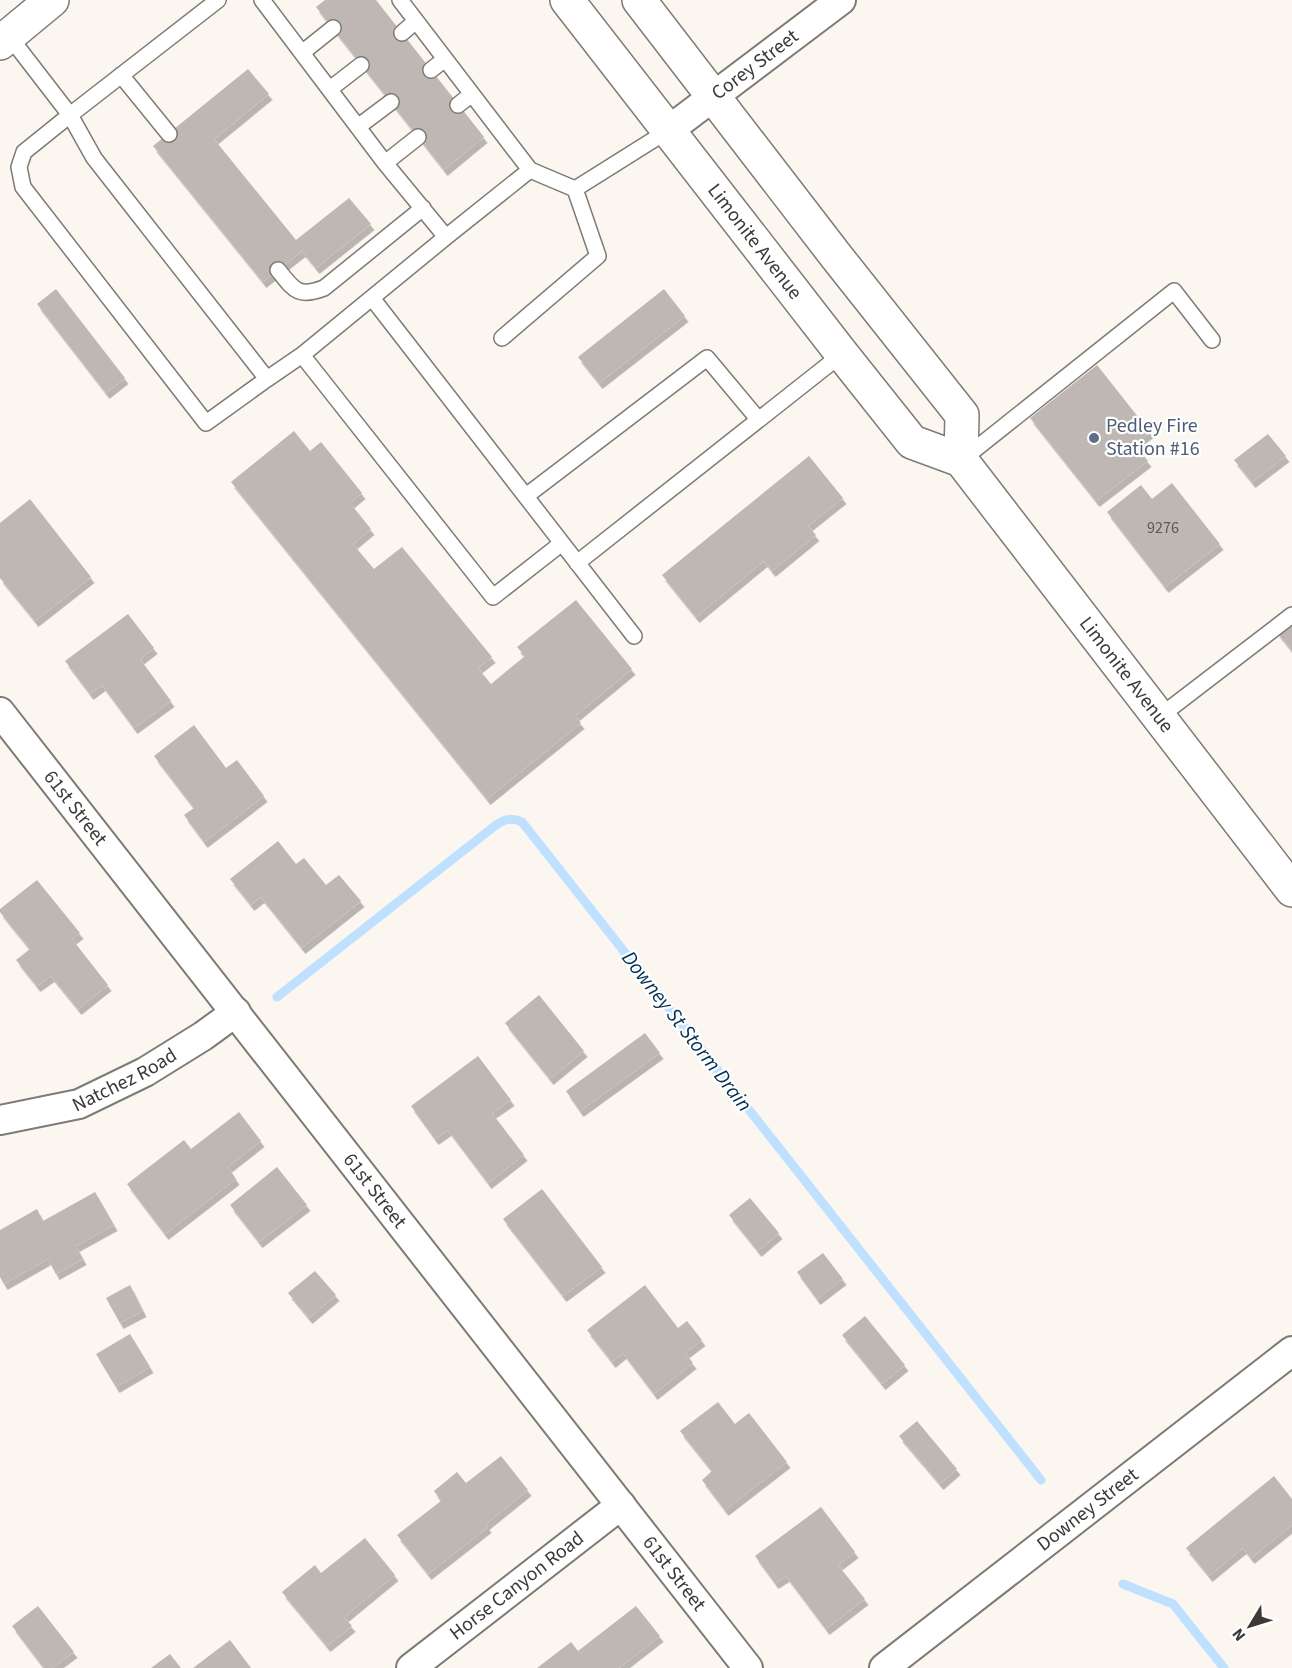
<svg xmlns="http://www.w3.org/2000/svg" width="1292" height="1668" viewBox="0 0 1292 1668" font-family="'Source Sans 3',sans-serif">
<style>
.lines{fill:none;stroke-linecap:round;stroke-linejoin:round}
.stream{stroke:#bfe0ff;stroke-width:9}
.building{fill:#bfb7b3;filter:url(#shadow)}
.service-casing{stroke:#7e7a74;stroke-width:18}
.minor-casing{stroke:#7e7a74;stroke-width:32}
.tertiary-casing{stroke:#7e7a74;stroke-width:36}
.primary-casing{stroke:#7e7a74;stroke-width:36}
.service{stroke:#fff;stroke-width:15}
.minor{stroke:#fff;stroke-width:28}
.tertiary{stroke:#fff;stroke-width:33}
.primary{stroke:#fff;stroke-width:33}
.service-dot{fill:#5c6f8a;stroke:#fff;stroke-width:2}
.labels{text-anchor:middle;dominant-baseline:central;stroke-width:4.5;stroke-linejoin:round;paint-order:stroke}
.number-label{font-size:16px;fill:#5d5956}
.street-label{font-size:20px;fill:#3c3a37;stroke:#fff}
.service-label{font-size:20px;fill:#4e5e75;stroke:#fff;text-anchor:start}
.water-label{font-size:21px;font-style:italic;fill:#003154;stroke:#fff}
</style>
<defs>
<filter id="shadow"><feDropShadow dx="3.5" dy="6" stdDeviation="0" flood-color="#0004"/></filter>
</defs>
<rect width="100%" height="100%" fill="#fbf6ef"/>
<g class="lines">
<!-- stream -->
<path class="stream" d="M277 997 496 825C505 819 512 817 522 822L1041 1480
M1123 1584 1173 1604 1224 1668"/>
</g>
<!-- building -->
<path class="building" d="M325 0H376L484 137 444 170 316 7Z
M248 69 269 94 214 139 296 240 349 198 371 224 316 268 302 251 263 282 153 146Z
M56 289 125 378 106 393 37 304Z
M664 289 685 316 599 383 578 357Z
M1097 365 1150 432 1134 444 1148 461 1096 501 1030 418Z
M294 431 310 451 321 442 362 493 350 503 371 529 353 544 374 569 402 547 492 657 478 668 491 684 525 656 517 647 576 600 632 669 575 716 581 723 487 799 231 482Z
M1268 434 1286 456 1252 482 1234 460Z
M809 456 843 498 808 526 816 535 772 571 764 561 696 617 662 575Z
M1172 483 1220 544 1165 587 1107 512 1141 485 1152 499Z
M30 499 91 577 35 621 0 578V523Z
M128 614 154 648 140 659 171 701 134 728 102 685 90 694 65 661Z
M1292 618V651L1276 631Z
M194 725 226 768 237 760 264 796 204 842 184 815 194 808 154 756Z
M278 841 296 864 304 858 326 885 339 875 361 901 302 948 261 897 251 905 230 879Z
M37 880 80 933 72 939 108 985 78 1009 51 976 37 986 16 960 30 949 0 912V909Z
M539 995 584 1051 550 1079 505 1023Z
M645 1033 660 1053 580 1111 566 1091Z
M478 1056 511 1100 492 1113 524 1155 488 1183 448 1130 435 1139 411 1106Z
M239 1112 261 1141 228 1167 236 1179 165 1234 127 1184 184 1140 191 1149Z
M277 1167 307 1205 259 1242 230 1205Z
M542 1189 602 1267 563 1296 503 1219Z
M95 1192 114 1225 76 1246 83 1259 56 1274 48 1259 4 1284 0 1277V1230L37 1209 43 1221Z
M750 1198 779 1233 758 1251 729 1215Z
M823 1253 843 1279 817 1299 797 1272Z
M315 1271 336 1295 309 1318 288 1293Z
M130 1285 143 1311 120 1323 106 1298Z
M645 1285 678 1328 687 1321 702 1340 685 1353 693 1363 654 1394 623 1353 612 1362 587 1330Z
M865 1316 905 1365 882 1384 842 1335Z
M130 1334 150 1367 116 1387 96 1354Z
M718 1402 735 1424 749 1413 787 1462 725 1510 702 1480 712 1471 680 1431Z
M917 1421 957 1469 940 1484 899 1436Z
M501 1456 528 1490 486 1524 488 1527 428 1574 397 1535 441 1501 434 1491 457 1472 466 1483Z
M1274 1476 1292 1499V1525L1251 1558 1243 1548 1209 1576 1186 1548Z
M821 1507 855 1552 838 1565 865 1599 826 1629 786 1576 775 1583 755 1556Z
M365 1538 395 1575 344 1617 352 1626 327 1646 282 1592 315 1565 321 1573Z
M38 1606 74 1652 52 1668H44L12 1626Z
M636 1606 660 1636 619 1668H537L571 1642 578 1651Z
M230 1640 251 1668H193Z
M170 1654 181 1668H151Z"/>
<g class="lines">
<!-- service casing -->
<g class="service-casing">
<path id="service" d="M262 0 385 163 446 237 302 355 267 379 94 158 70 115 24 152 19 167 23 187 206 423 267 379
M400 0 530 170 575 189 669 130
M402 33 416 21
M9 36 70 115 218 0
M303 52 333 28
M431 70 445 59
M121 75 169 134
M330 89 361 65
M458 105 472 94
M359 126 391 102
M385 163 418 137
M446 237 530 170
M278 270C294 290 298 298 324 288L423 208
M372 298 634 636
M502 338 598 256 575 189
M302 355 493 597 562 543
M963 459 1174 291 1212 340
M526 496 707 358 758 419
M577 563 842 354
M1159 717 1292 615"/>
</g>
<!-- minor casing -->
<g class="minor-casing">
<g id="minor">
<path id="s1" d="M669 130 841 0"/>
<path id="s2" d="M0 712 748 1668"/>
<path id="s3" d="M0 1120 79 1104 145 1072 203 1036 236 1012"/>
<path id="s4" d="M411 1668 621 1505"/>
<path id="s5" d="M884 1668 1292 1351"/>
</g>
</g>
<!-- tertiary casing -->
<g class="tertiary-casing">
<path id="tertiary" d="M0 43 52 0"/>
</g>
<!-- primary casing -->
<g class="primary-casing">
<g id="primary">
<path id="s6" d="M567 0 842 354 912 442 961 460 1292 890"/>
<path d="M639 0 836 256 962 415 961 460"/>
</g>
</g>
<!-- service -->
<use href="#service" class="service"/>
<!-- minor -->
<use href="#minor" class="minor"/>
<!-- tertiary -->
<use href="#tertiary" class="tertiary"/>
<!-- primary -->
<use href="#primary" class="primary"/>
</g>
<!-- markers -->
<circle class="service-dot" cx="1094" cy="438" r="6"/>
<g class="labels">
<!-- number labels -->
<g class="number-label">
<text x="1163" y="528">9276</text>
</g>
<!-- street labels -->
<g class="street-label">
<text stroke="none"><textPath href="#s1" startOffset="108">Corey Street</textPath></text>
<text stroke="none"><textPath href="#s6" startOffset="306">Limonite Avenue</textPath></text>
<text stroke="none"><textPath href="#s6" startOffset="884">Limonite Avenue</textPath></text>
<text stroke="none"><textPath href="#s2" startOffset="122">61st Street</textPath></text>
<text stroke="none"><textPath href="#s3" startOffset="132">Natchez Road</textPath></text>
<text stroke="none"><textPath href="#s2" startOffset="608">61st Street</textPath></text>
<text stroke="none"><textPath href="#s5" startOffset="258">Downey Street</textPath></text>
<text stroke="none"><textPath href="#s2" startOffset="1094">61st Street</textPath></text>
<text stroke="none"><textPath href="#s4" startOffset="134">Horse Canyon Road</textPath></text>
</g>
<!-- service labels -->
<g class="service-label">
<text x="1106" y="426">Pedley Fire<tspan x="1106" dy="23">Station #16</tspan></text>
</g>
<!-- water labels -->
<g class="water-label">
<text transform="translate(687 1031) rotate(52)">Downey St Storm Drain</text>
</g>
</g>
<!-- north arrow -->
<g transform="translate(1250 1626) rotate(232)" stroke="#ffffff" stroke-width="4.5" paint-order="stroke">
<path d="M0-4.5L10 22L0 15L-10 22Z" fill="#3c3a37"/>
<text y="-9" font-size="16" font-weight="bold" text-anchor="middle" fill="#3c3a37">N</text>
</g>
</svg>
